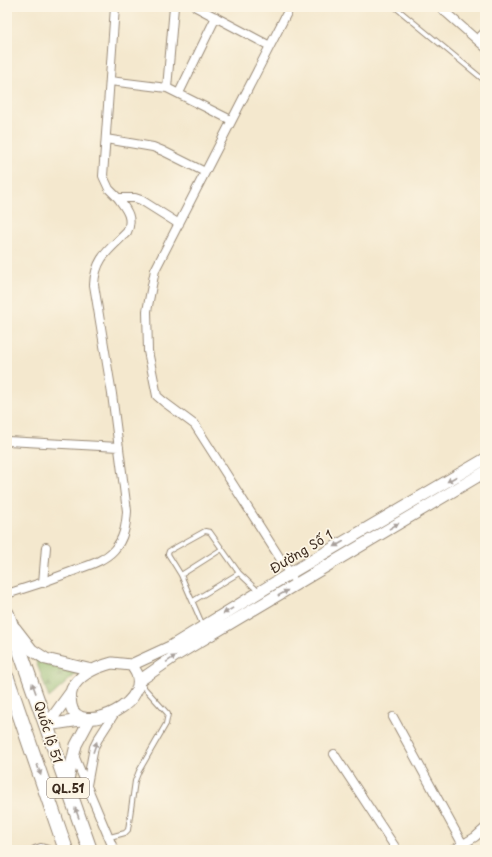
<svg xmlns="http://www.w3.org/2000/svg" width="492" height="857" viewBox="0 0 492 857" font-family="'Playpen Sans',sans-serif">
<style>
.forest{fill:url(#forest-firs);stroke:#667146}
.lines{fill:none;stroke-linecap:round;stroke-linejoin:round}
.service-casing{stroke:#988976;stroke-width:6}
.minor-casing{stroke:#988976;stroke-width:10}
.tertiary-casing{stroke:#988976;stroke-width:13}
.trunk-casing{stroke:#988976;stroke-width:16}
.service{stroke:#fff;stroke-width:4}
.minor{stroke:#fff;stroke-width:8}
.tertiary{stroke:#fff;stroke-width:11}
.trunk{stroke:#fff;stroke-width:14}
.oneway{fill:#a79f9a}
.labels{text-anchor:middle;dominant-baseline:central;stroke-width:3.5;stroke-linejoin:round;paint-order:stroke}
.shield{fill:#fcf5e5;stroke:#75675a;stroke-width:1}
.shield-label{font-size:12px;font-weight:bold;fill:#3b2a1e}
.street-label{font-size:13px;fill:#3b2a1e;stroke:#fcf5e5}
</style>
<defs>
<pattern id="forest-firs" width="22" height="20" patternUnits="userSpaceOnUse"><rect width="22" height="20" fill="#91b86d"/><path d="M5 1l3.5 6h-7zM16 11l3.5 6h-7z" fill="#789659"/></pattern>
</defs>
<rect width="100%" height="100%" fill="#fcf5e5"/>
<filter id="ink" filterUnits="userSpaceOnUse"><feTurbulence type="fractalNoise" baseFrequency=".025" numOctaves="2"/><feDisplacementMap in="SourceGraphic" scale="8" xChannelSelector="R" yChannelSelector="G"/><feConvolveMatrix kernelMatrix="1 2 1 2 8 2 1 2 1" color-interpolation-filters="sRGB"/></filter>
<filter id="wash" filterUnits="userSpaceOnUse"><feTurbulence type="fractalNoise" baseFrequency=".012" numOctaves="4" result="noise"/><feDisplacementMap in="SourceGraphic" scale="16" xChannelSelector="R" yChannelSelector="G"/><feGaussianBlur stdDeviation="0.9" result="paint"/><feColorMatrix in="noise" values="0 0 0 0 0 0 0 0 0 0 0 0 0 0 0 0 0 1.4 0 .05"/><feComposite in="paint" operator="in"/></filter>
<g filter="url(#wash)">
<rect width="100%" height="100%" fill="#f4e8ce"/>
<!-- forest -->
<path class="forest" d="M35 658 78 672 77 673 49 698Z"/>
</g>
<g filter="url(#ink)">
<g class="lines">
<!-- service casing -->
<g class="service-casing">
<path id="service" d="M395 7 485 81
M181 575 168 554 169 551 205 531 210 532 222 549
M193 601 239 573
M203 626 181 575 222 549 239 573 259 592
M110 837 125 833 128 830 135 781 139 771 166 724 168 714 139 682"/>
</g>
<!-- minor casing -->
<g class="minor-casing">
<path id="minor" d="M115 7 103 176 109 189 118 198H135L141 200 179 224
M196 7 270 46
M290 7 155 270 147 311 148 351 157 396 164 402 195 425 292 577
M441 7 443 10 485 47
M477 40 485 32
M110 81 167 88 231 120
M167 88 174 7
M179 93 216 17
M106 139 153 147 163 151 205 172
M7 441 119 447
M43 583 46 547
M7 594C30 587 53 579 76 570 89 565 104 561 114 550 124 539 126 526 127 511L112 394 94 285C95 258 109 250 127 232 134 218 126 209 118 198
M393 717 463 845
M73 753 114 850
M334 754 397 850
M87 785 94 747 98 739 116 711
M7 849 8 850
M35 850 41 848 48 850
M453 850 475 837 485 828"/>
</g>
<!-- tertiary casing -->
<g class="tertiary-casing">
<path id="tertiary" d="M15 628 32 650 46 659 92 670
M112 663 131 665C164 700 76 740 71 705 70 700 70 694 72 689 79 674 97 667 112 663Z
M131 665 170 647 289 574 485 459
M139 681 175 656 485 472
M47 725 87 719
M47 725 71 692
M67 784 76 745 90 719"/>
</g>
<!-- trunk casing -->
<g class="trunk-casing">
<path id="trunk" d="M7 614 90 850
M7 678 66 850"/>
</g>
<!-- service -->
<use href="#service" class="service"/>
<!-- minor -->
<use href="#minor" class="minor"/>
<!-- tertiary -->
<use href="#tertiary" class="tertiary"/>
<!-- trunk -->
<use href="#trunk" class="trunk"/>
</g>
<!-- one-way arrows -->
<defs><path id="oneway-solid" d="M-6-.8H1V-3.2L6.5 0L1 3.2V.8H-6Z"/></defs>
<g class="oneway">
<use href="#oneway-solid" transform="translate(452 479) rotate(150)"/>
<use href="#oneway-solid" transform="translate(394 526) rotate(-31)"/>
<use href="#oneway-solid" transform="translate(339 544) rotate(150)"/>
<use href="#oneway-solid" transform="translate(283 593) rotate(-30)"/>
<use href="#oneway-solid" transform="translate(228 611) rotate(149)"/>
<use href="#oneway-solid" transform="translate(171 659) rotate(-34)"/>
<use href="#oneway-solid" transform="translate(34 688) rotate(-110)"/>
<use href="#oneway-solid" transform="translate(95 747) rotate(-71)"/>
<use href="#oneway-solid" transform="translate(39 770) rotate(71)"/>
<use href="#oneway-solid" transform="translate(77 813) rotate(-110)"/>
</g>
</g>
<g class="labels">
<!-- shield labels -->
<rect class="shield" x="47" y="778" width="42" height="20" rx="3"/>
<g class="shield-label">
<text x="68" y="788">QL.51</text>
</g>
<!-- street labels -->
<g class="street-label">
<text transform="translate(301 551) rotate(-31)">Đường Số 1</text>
<text transform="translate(49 732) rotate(72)">Quốc lộ 51</text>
</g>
</g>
<!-- margin -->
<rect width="492" height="857" fill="none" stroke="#fcf5e5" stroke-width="24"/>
</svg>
